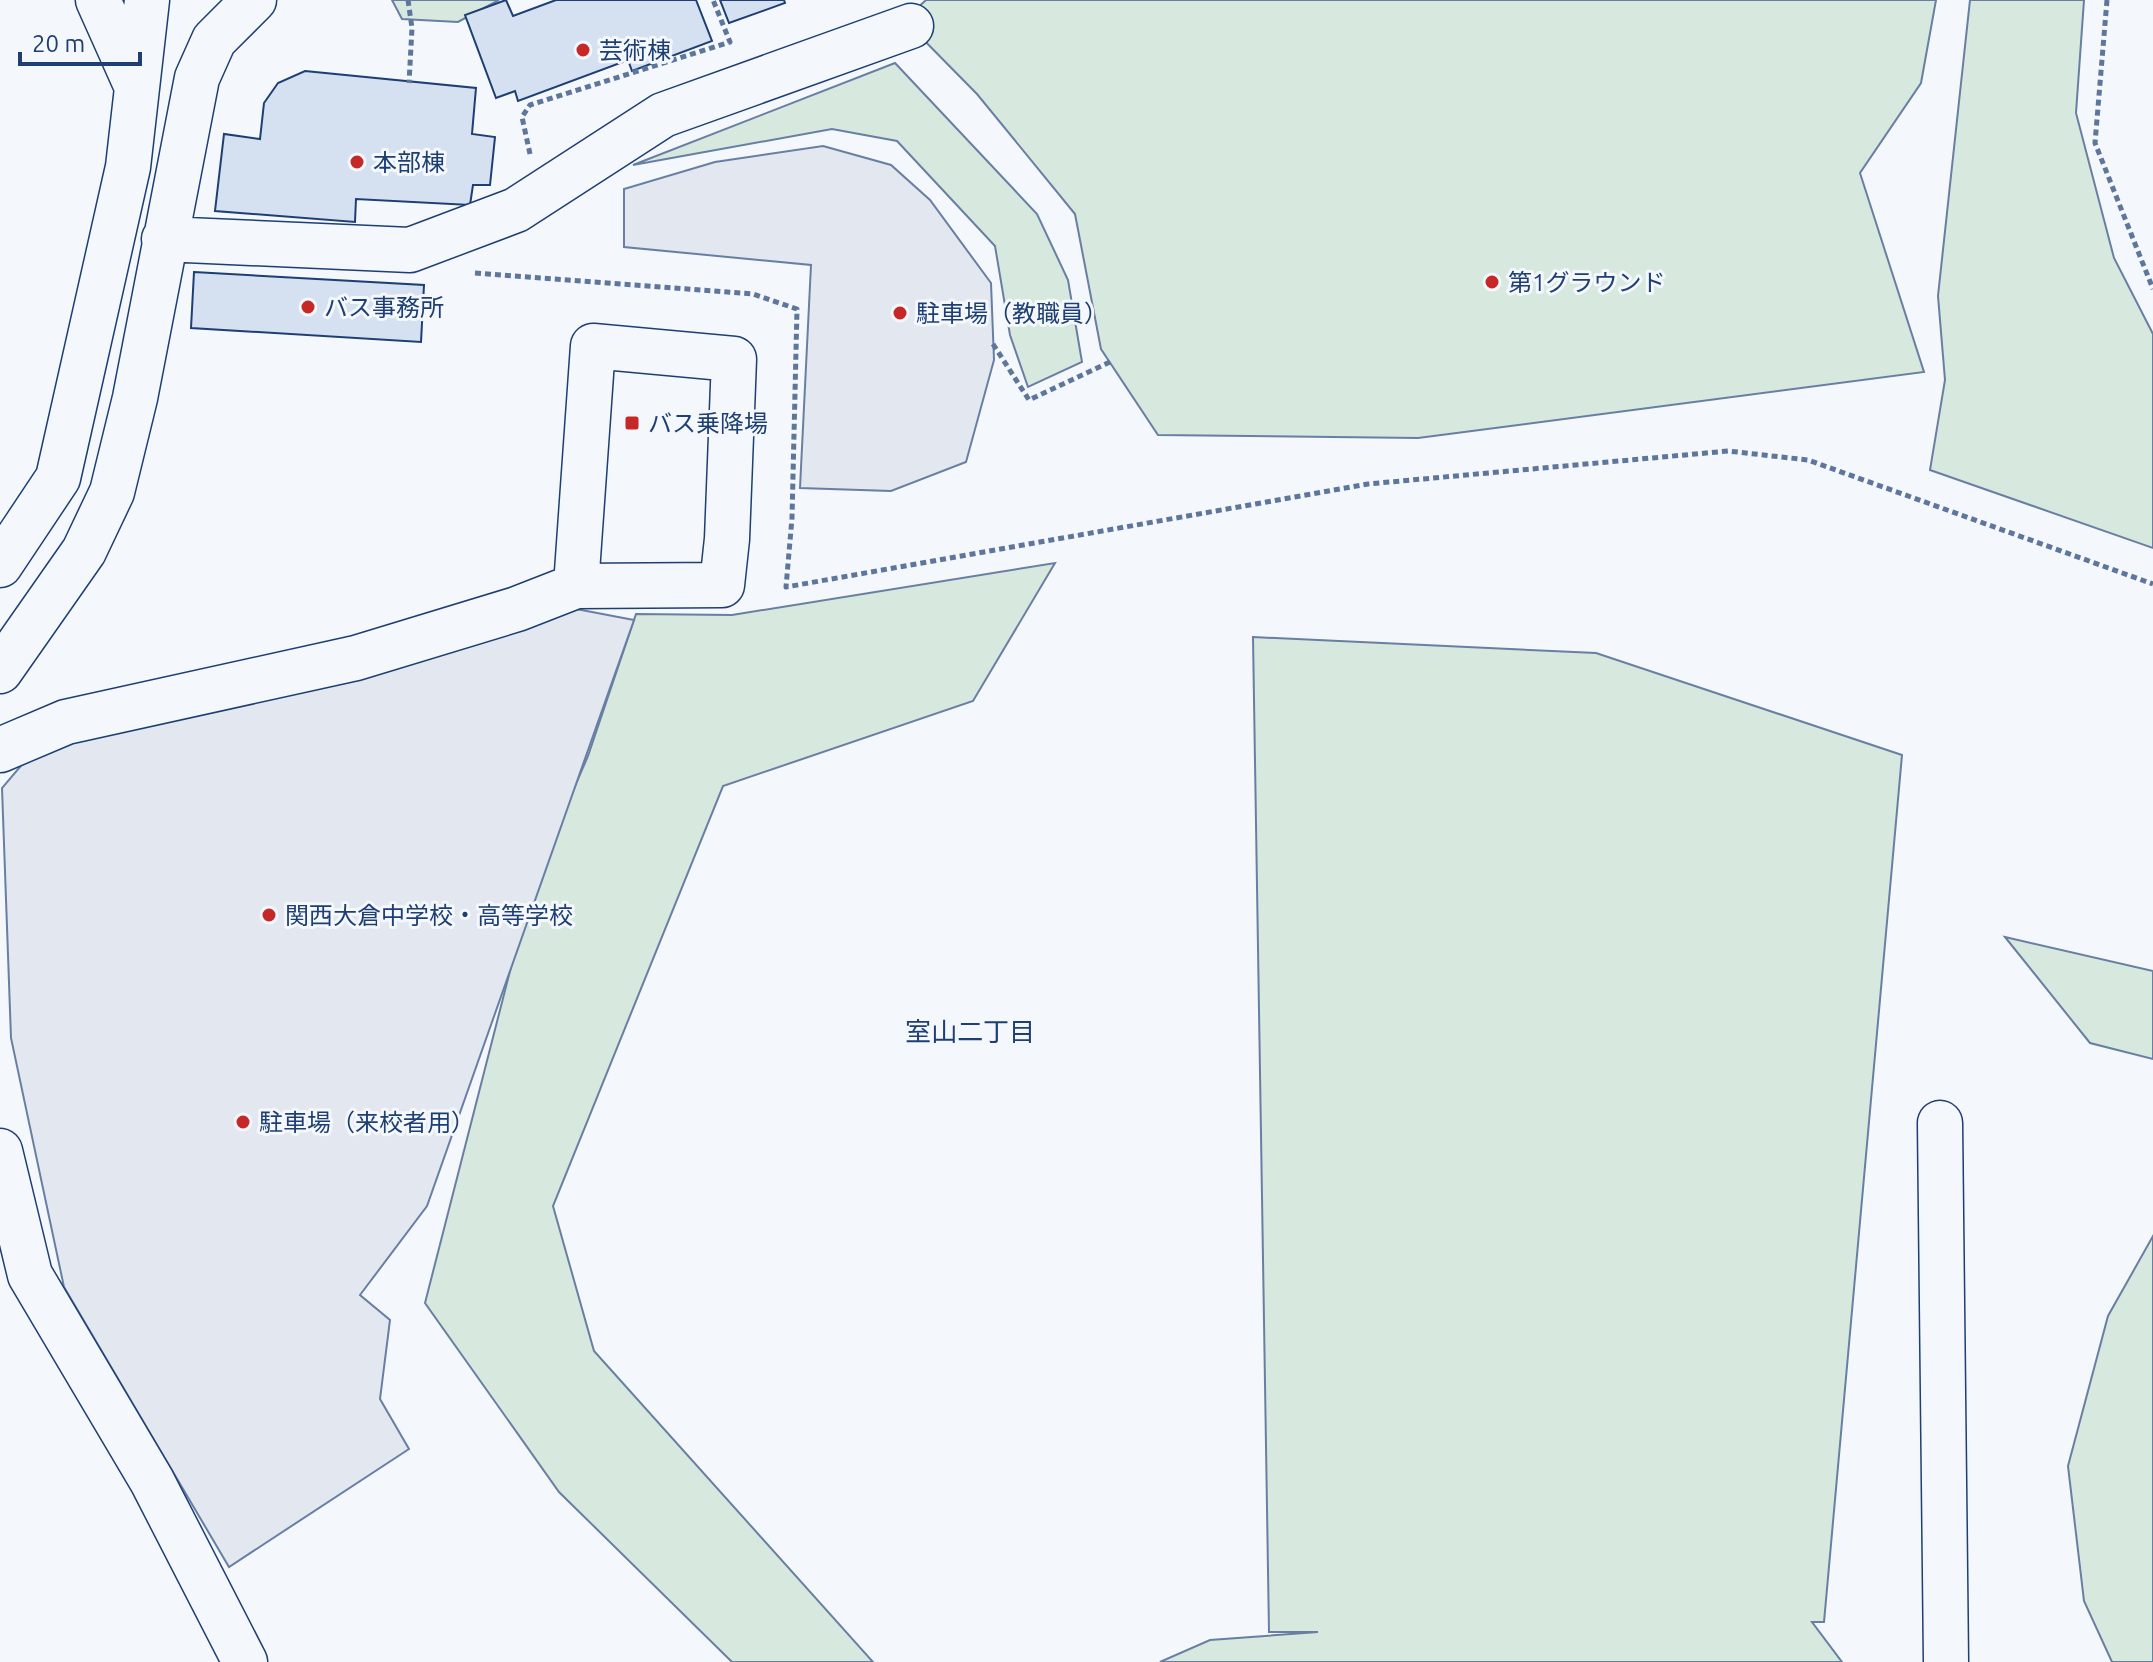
<svg xmlns="http://www.w3.org/2000/svg" width="2153" height="1662" viewBox="0 0 2153 1662" font-family="Ubuntu,'Noto Sans JP',sans-serif">
<style>
.green{fill:#d7e8df;stroke:#687fa3;stroke-width:2}
.parking{fill:#e3e8f0;stroke:#687fa3;stroke-width:2}
.building{fill:#d5e0f0;stroke:#1d3f73;stroke-width:2}
.lines{fill:none;stroke-linecap:round;stroke-linejoin:round}
.minor-casing{stroke:#1d3f73;stroke-width:47}
.path{stroke:#5e769c;stroke-width:5;stroke-dasharray:6 4;stroke-linecap:butt}
.minor{stroke:#f4f7fb;stroke-width:44}
.poi-dot{fill:#c62828;stroke:#f4f7fb;stroke-width:3}
.labels{text-anchor:middle;dominant-baseline:central;stroke-width:6;stroke-linejoin:round;paint-order:stroke}
.poi-label{font-size:24px;fill:#1d3f73;stroke:#f4f7fb;text-anchor:start}
.neighbourhood-label{font-size:26px;fill:#1d3f73;stroke:#f4f7fb}
</style>
<rect width="100%" height="100%" fill="#f4f7fb"/>
<!-- green -->
<path class="green" d="M392 0H499L458 22 402 19Z
M926 0H1936L1921 83 1860 173 1924 372 1418 438 1158 435 1101 349 1075 214 977 94 904 20Z
M1970 0H2084L2076 113 2114 258 2153 334V548L1930 470 1945 380 1938 296Z
M895 63 1037 214 1068 280 1082 362 1028 387 1010 335 995 246 897 141 832 129 633 165Z
M1055 563 973 701 723 786 553 1206 594 1351 873 1662H732L559 1492 425 1303 532 885 588 756 636 614 732 615Z
M1253 637 1596 653 1902 755 1824 1622H1812L1842 1662H1160L1210 1640 1318 1632H1269Z
M2005 937 2153 971V1059L2090 1043Z
M2153 1236V1662H2112L2084 1601 2068 1466 2108 1316Z"/>
<!-- parking -->
<path class="parking" d="M823 146 891 165 930 200 991 283 994 360 966 462 891 491 800 488 811 265 624 247V189L715 162Z
M571 608 634 620 427 1206 360 1295 390 1320 380 1399 409 1449 229 1567 64 1287 11 1038 2 788 31 754Z"/>
<!-- building -->
<path class="building" d="M506 0 513 16 556 0H696L712 41 632 71 628 60 518 101 515 91 496 98 465 15Z
M720 0H784L785 3 729 23Z
M305 71 476 88 472 134 495 137 490 185H473L470 205 356 199 355 222 215 211 224 134 260 139 264 103 278 83Z
M194 272 424 285 421 342 191 328Z"/>
<g class="lines">
<!-- minor casing -->
<g class="minor-casing">
<path id="minor" d="M98 0 136 85
M164 239 410 250 516 210 663 115 911 26
M0 565 58 478 128 167 147 0
M0 671 84 551 112 492 135 398 197 78 214 40 254 0
M0 750 66 722 356 658 517 609 576 586 722 585 727 539 734 359 593 346 576 586
M1940 1123 1946 1662
M0 1151 30 1275 152 1481 245 1662"/>
</g>
<!-- path -->
<path class="path" d="M408 0 412 28 409 83
M2107 0 2095 143 2153 289
M530 154 522 117 530 105 730 42 713 0
M475 273 753 294 797 309 792 518 786 587 1368 484 1728 451 1808 460 2153 584
M993 344 1029 400 1110 362"/>
<!-- minor -->
<use href="#minor" class="minor"/>
</g>
<!-- markers -->
<g class="poi-dot">
<circle cx="583" cy="50" r="8"/>
<circle cx="357" cy="162" r="8"/>
<circle cx="1492" cy="282" r="8"/>
<circle cx="308" cy="307" r="8"/>
<circle cx="900" cy="313" r="8"/>
<rect x="624" y="415" width="16" height="16" rx="4"/>
<circle cx="269" cy="915" r="8"/>
<circle cx="243" cy="1122" r="8"/>
</g>
<g class="labels">
<!-- poi labels -->
<g class="poi-label">
<text x="599" y="50">芸術棟</text>
<text x="373" y="162">本部棟</text>
<text x="1508" y="282">第1グラウンド</text>
<text x="324" y="307">バス事務所</text>
<text x="916" y="313">駐車場（教職員）</text>
<text x="648" y="423">バス乗降場</text>
<text x="285" y="915">関西大倉中学校・高等学校</text>
<text x="259" y="1122">駐車場（来校者用）</text>
</g>
<!-- neighbourhood labels -->
<g class="neighbourhood-label">
<text x="970" y="1031">室山二丁目</text>
</g>
</g>
<!-- scale -->
<path d="M20 52v12h120v-12" fill="none" stroke="#1d3f73" stroke-width="4"/>
<text x="32" y="52" font-size="24" fill="#1d3f73" stroke="#f4f7fb" stroke-width="6" paint-order="stroke">20 m</text>
</svg>
